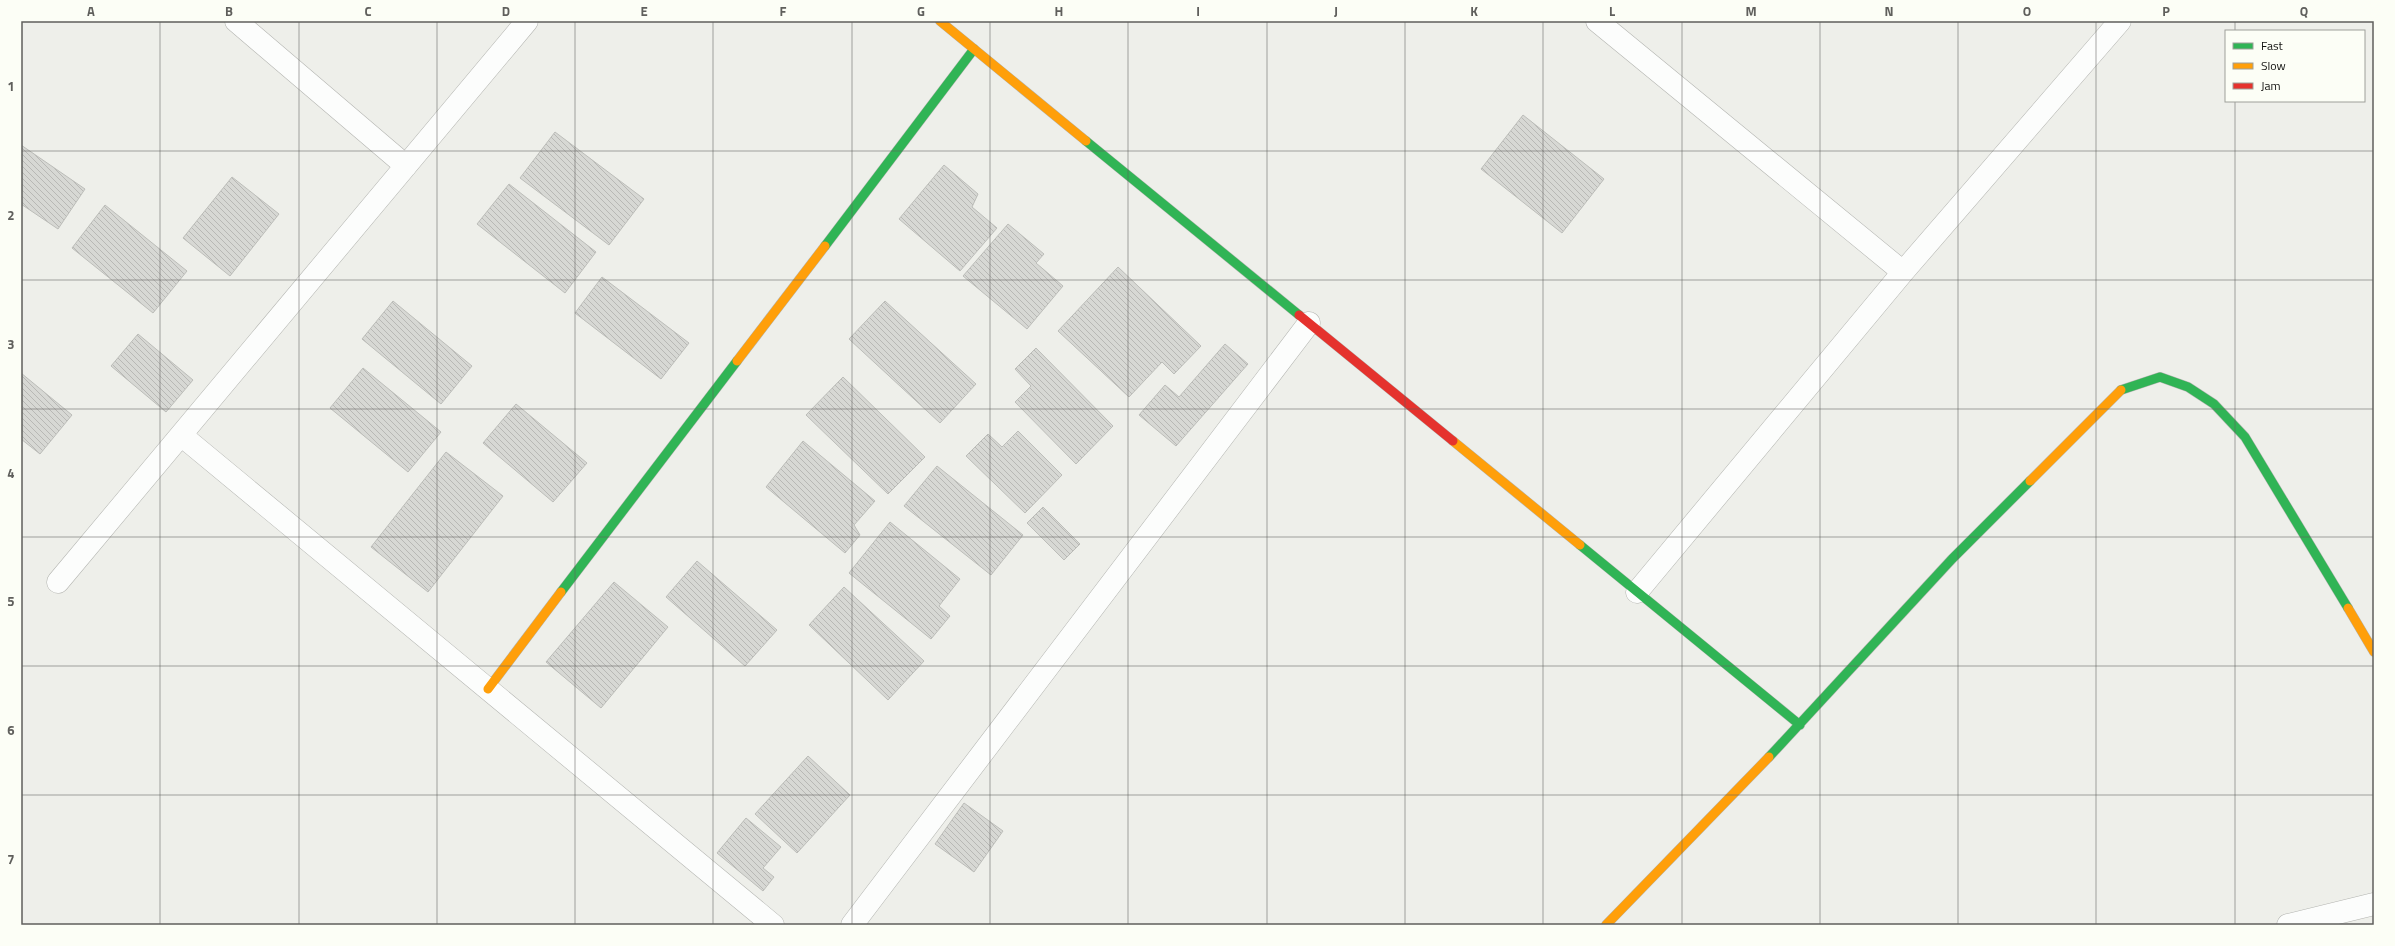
<svg xmlns="http://www.w3.org/2000/svg" width="2395" height="946" viewBox="0 0 2395 946" font-family="'Titillium Web',sans-serif">
<style>
.building{fill:url(#building-back-hatch);stroke:#bcbdb9}
.lines{fill:none;stroke-linecap:round;stroke-linejoin:round}
.street-casing{stroke:#b3b4b0;stroke-width:23}
.fast-casing{stroke:#b3b4b0;stroke-width:10}
.slow-casing{stroke:#b3b4b0;stroke-width:10}
.jam-casing{stroke:#b3b4b0;stroke-width:10}
.street{stroke:#fcfdfc;stroke-width:22}
.fast{stroke:#30b455;stroke-width:9}
.slow{stroke:#ff9f0a;stroke-width:9}
.jam{stroke:#e5322d;stroke-width:9}
.grid{fill:none;stroke:#5f5f5c;stroke-width:1;stroke-opacity:0.55}
.neatline{fill:none;stroke:#5f5f5c;stroke-width:1.5}
.grid-label{font-size:13px;text-anchor:middle;font-weight:bold;fill:#5f5f5c}
</style>
<defs>
<pattern id="building-back-hatch" width="6" height="6" patternUnits="userSpaceOnUse"><rect width="6" height="6" fill="#d7d8d4"/><path d="M-1 5l2 2M0 0l6 6M5-1l2 2" fill="none" stroke="#b8b8b5"/></pattern>
</defs>
<rect width="100%" height="100%" fill="#eeefea"/>
<!-- building -->
<path class="building" d="M1523 115 1604 179 1562 233 1481 169Z
M555 132 644 199 609 245 520 178Z
M21 145 85 189 58 229 21 204Z
M944 165 978 194 972 207 997 228 960 271 899 219Z
M232 177 279 214 230 276 183 238Z
M509 184 596 252 565 293 477 224Z
M105 205 187 271 153 313 72 248Z
M1008 224 1044 254 1036 263 1063 286 1027 329 963 276Z
M1118 267 1201 346 1174 374 1162 362 1129 397 1058 331Z
M602 277 689 343 661 379 575 313Z
M393 301 472 366 441 404 362 339Z
M885 301 976 384 940 423 849 339Z
M138 334 193 380 166 412 111 366Z
M1225 344 1248 364 1176 446 1139 415 1165 385 1179 397Z
M1036 348 1113 426 1076 464 1015 402 1031 386 1015 369Z
M363 368 441 432 408 472 330 408Z
M21 373 72 415 40 454 21 439Z
M843 377 925 457 888 494 806 415Z
M516 404 587 463 553 502 483 443Z
M1018 431 1062 475 1025 513 966 456 988 434 1002 447Z
M803 441 875 501 854 525 860 535 845 553 766 487Z
M446 452 503 496 428 592 371 547Z
M937 466 1023 535 991 575 904 506Z
M1043 507 1080 544 1064 560 1027 523Z
M890 522 960 579 939 606 950 616 931 639 849 573Z
M697 561 777 630 745 666 666 597Z
M614 582 668 627 601 708 546 662Z
M844 587 924 661 888 700 809 625Z
M808 756 850 795 797 853 755 814Z
M964 803 1003 831 974 872 935 844Z
M746 818 781 847 763 868 774 877 763 891 717 853Z"/>
<g class="lines">
<!-- street casing -->
<g class="street-casing">
<path id="street" d="M236 21 406 166
M1597 21 1903 272
M181 435 773 925
M58 582 527 21
M1637 592 1903 272 2120 21
M852 925 1309 323
M2288 925 2374 904"/>
</g>
<!-- fast casing -->
<g class="fast-casing">
<path id="fast" d="M1086 141 1299 315
M825 246 974 49
M2121 390 2160 377 2188 387 2214 404 2245 437 2348 608
M1580 545 1800 725
M561 592 737 361
M1769 757 1952 559 2030 481"/>
</g>
<!-- slow casing -->
<g class="slow-casing">
<path id="slow" d="M940 21 1086 141
M737 361 825 246
M1453 441 1580 545
M2030 481 2121 390
M2348 608 2374 652
M488 689 561 592
M1606 925 1769 757"/>
</g>
<!-- jam casing -->
<g class="jam-casing">
<path id="jam" d="M1299 315 1453 441"/>
</g>
<!-- street -->
<use href="#street" class="street"/>
<!-- fast -->
<use href="#fast" class="fast"/>
<!-- slow -->
<use href="#slow" class="slow"/>
<!-- jam -->
<use href="#jam" class="jam"/>
</g>
<!-- grid -->
<path class="grid" d="M160 21V925M299 21V925M437 21V925M575 21V925M713 21V925M852 21V925M990 21V925M1128 21V925M1267 21V925M1405 21V925M1543 21V925M1682 21V925M1820 21V925M1958 21V925M2096 21V925M2235 21V31M2235 101V925M21 151H2374M21 280H2374M21 409H2374M21 537H2374M21 666H2374M21 795H2374"/>
<!-- border -->
<rect width="2395" height="946" fill="none" stroke="#fcfef6" stroke-width="44"/>
<!-- legend -->
<rect x="2225" y="30" width="140" height="72" fill="#fcfef6" stroke="#9ea09a"/>
<rect x="2233" y="43" width="20" height="6" fill="#30b455" stroke="#9ea09a"/>
<text x="2261" y="50" font-size="12" fill="#121210">Fast</text>
<rect x="2233" y="63" width="20" height="6" fill="#ff9f0a" stroke="#9ea09a"/>
<text x="2261" y="70" font-size="12" fill="#121210">Slow</text>
<rect x="2233" y="83" width="20" height="6" fill="#e5322d" stroke="#9ea09a"/>
<text x="2261" y="90" font-size="12" fill="#121210">Jam</text>
<rect x="22" y="22" width="2351" height="902" class="neatline"/>
<g class="grid-label">
<text x="91" y="16">A</text>
<text x="229" y="16">B</text>
<text x="368" y="16">C</text>
<text x="506" y="16">D</text>
<text x="644" y="16">E</text>
<text x="783" y="16">F</text>
<text x="921" y="16">G</text>
<text x="1059" y="16">H</text>
<text x="1198" y="16">I</text>
<text x="1336" y="16">J</text>
<text x="1474" y="16">K</text>
<text x="1612" y="16">L</text>
<text x="1751" y="16">M</text>
<text x="1889" y="16">N</text>
<text x="2027" y="16">O</text>
<text x="2166" y="16">P</text>
<text x="2304" y="16">Q</text>
<text x="11" y="91">1</text>
<text x="11" y="220">2</text>
<text x="11" y="349">3</text>
<text x="11" y="478">4</text>
<text x="11" y="606">5</text>
<text x="11" y="735">6</text>
<text x="11" y="864">7</text>
</g>
</svg>
